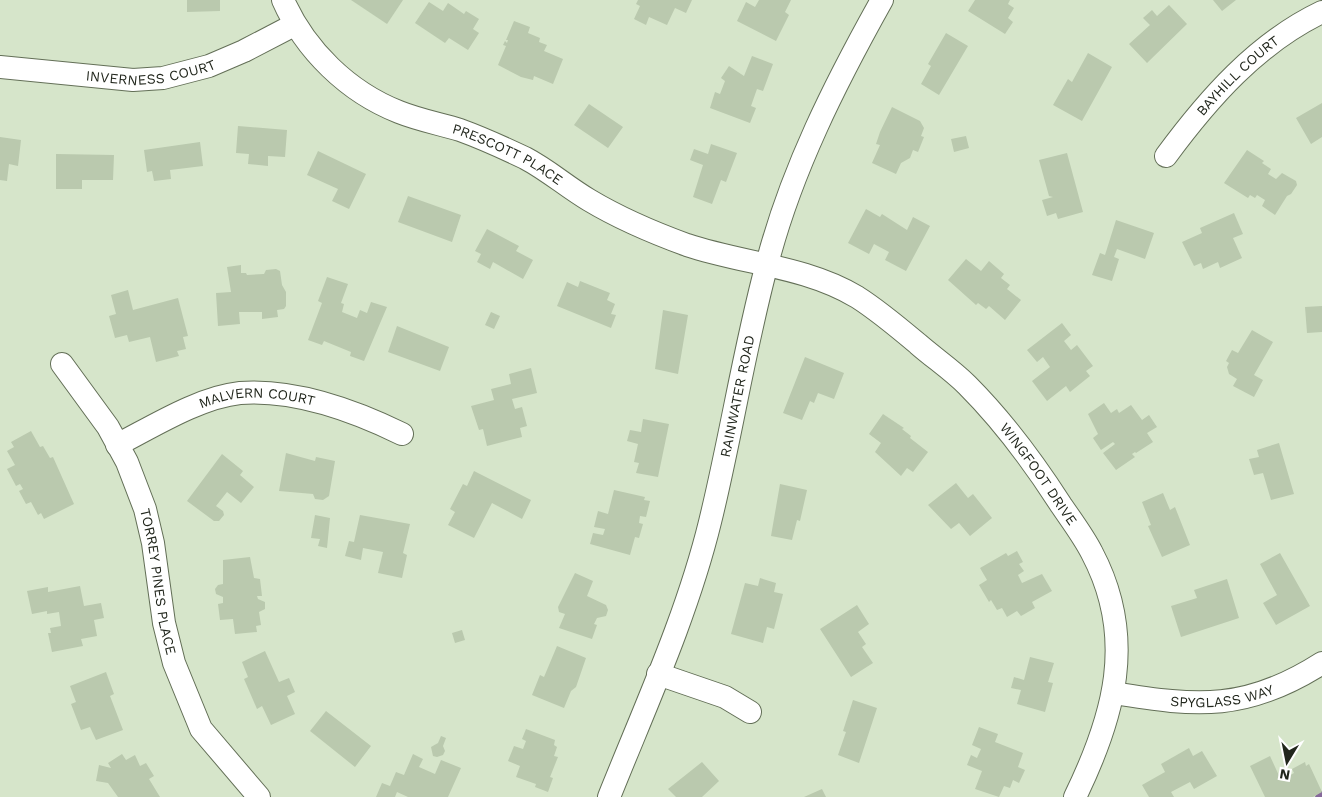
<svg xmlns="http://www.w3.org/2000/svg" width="1322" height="797" viewBox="0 0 1322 797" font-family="'Work Sans',sans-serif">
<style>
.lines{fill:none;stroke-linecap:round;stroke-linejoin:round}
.stream{stroke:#86699b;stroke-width:5.5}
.building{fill:#bac9ae}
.minor-casing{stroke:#636f57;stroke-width:24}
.minor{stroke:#fff;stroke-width:22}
.labels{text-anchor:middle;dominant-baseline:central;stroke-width:4;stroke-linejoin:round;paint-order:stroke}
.street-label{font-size:14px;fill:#21261c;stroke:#fff}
</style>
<rect width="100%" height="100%" fill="#d6e5ca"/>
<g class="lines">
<!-- stream -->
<path class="stream" d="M1318 797 1322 794"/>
</g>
<!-- building -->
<path class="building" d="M187 0H220V11L187 12Z
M351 0H403L387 24Z
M638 0H692L686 13 675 8 667 25 649 17 646 25 634 19 640 6 636 4Z
M759 0H791L785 12 789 15 776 41 737 21 746 2 755 7Z
M975 0H1010L1008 4 1014 8 1008 18 1013 22 1005 34 968 11Z
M1213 0H1236L1222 11Z
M429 2 443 11 448 3 464 14 466 11 479 19 473 29 479 33 468 50 449 38 445 43 415 23Z
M1169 5 1187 24 1147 63 1129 44 1150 25 1143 18 1152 10 1157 16Z
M514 21 530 27 528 33 540 38 539 42 547 45 544 51 563 59 553 84 534 76 533 80 521 77 498 65 506 46 503 45 505 41 507 43 508 40H506Z
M946 33 968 46 939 95 921 84 931 66 928 64Z
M1088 53 1112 67 1082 121 1053 105 1068 79 1072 82Z
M752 56 773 64 763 91 757 89 751 106 756 108 750 123 710 108 715 92 720 94 725 81 721 78 729 66 744 76Z
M1322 103V137L1311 144 1296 118Z
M589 104 623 127 608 148 574 125Z
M892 107 920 121 924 128 921 136 924 137 918 152 913 150 910 158 901 163 896 174 872 163 880 145 876 144 880 132Z
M238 126 287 130 285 157 268 156V166L248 164 249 154 236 153Z
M966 136 969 148 954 152 951 139Z
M0 137 21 140 18 166 9 164 7 181 0 180Z
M200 142 203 166 170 170 171 179 154 181 152 171 147 172 144 150Z
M711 144 737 153 726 182 721 180 712 204 693 197 703 165 690 160 694 149 708 154Z
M1247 150 1264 161 1262 163 1271 169 1268 174 1276 179 1282 173 1296 181 1297 185 1291 194 1287 196 1275 215 1262 206 1265 200 1257 195 1255 198 1250 195 1248 198 1224 183Z
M318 151 366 174 349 209 332 201 338 189 307 175Z
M1067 153 1083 212 1058 219 1056 213 1047 216 1042 200 1053 197 1049 196 1039 160Z
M56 154 114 155 113 180H82V189H56Z
M408 196 461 215 452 242 398 222Z
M866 209 880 217 882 214 907 230 913 217 930 226 906 271 885 260 889 252 874 244 869 254 848 243Z
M1234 213 1243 234 1233 238 1242 258 1220 268 1218 262 1203 269 1201 263 1194 266 1182 242 1202 233 1200 228Z
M1116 220 1154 233 1145 259 1117 249 1114 257 1119 259 1112 281 1092 275 1100 253 1105 255Z
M487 229 519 246 516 251 533 260 523 279 493 262 490 269 477 262 481 254 475 251Z
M966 259 981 271 989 261 1004 274 1001 278 1010 285 1007 289 1021 300 1005 320 989 306 986 309 978 303 976 305 948 280Z
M241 265V273H246L247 275 264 274 266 270 276 269 280 271 282 285 286 292V306L284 309 277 310 278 317 262 319V312H239L240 324 218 326 216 293 231 292 227 267Z
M327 277 348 284 341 303 344 304 342 312 357 318 360 310 367 313 371 302 387 307 364 361 350 356 351 352 324 341 322 345 308 340 322 303 318 301Z
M580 281 610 293 607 300 615 304 611 314 616 315 611 328 557 306 567 282 578 287Z
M128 290 133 310 178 298 188 336 183 337 186 349 177 351 179 356 156 362 150 337 129 342 127 335 115 338 109 316 116 314 111 295Z
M1322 306V332L1307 333 1305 307Z
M663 310 688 315 678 374 655 369Z
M491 312 500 316 494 329 485 325Z
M1062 323 1071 335 1064 341 1071 350 1077 345 1093 366 1086 371 1090 376 1070 392 1066 386 1047 401 1032 381 1050 367 1043 357 1037 362 1027 350Z
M397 326 449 347 440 371 388 352Z
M1252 330 1273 342 1254 375 1263 380 1254 397 1233 386 1237 379 1229 374 1227 367 1229 363 1226 361 1232 350 1238 353Z
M805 357 844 373 834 399 818 393 814 403 810 401 802 420 783 413Z
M531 368 537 393 512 399 515 409 522 407 527 426 520 428 522 437 487 446 483 429 479 430 471 406 494 400 491 389 511 384 509 374Z
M1104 403 1111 413 1117 409 1119 413 1131 405 1142 420 1149 415 1157 427 1147 433 1153 442 1136 453 1135 452 1132 454 1135 457 1116 470 1103 453 1115 444 1113 442 1101 450 1093 438 1098 434 1088 414Z
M883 414 904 428 902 429 911 436 910 438 928 452 913 472 907 468 901 476 875 452 881 443 869 434Z
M643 419 669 424 658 477 636 473 639 463 634 462 638 444 627 441 630 430 641 432Z
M31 431 40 447 43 446 50 458 53 457 74 504 44 519 41 513 38 515 31 502 26 504 19 491 23 489 20 484 16 486 7 469 15 465 7 451 14 447 11 442Z
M1279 443 1294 494 1271 500 1263 473 1254 475 1249 459 1259 457 1257 450Z
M286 453 315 461 316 457 335 461 329 496 323 500 315 499 313 494 279 491Z
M222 454 243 471 240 475 254 487 241 503 227 492 216 506 223 511 224 515 219 521H214L187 501Z
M474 471 531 500 522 519 492 503 474 538 448 525 455 512 450 509 463 484 467 486Z
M956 483 968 498 973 494 992 518 970 536 959 523 951 529 928 505Z
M780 484 807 490 800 521 797 520 792 540 771 536Z
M614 490 645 497 644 500 650 501 646 517 640 516 639 523 643 524 639 538 635 537 630 555 590 544 593 533 603 535 605 529 594 527 598 511 608 514Z
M1163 493 1170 510 1175 507 1190 545 1162 557 1148 526 1151 525 1142 502Z
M315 515 330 518 327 548 318 546 320 539 311 538Z
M360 515 410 524 403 553 407 555 402 578 378 573 383 552 363 548 361 560 345 556 349 541 354 542Z
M1017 551 1023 562 1019 564 1024 571 1018 575 1022 583 1042 574 1052 591 1032 602 1035 608 1021 616 1017 611 1007 617 1002 608 997 610 991 600 989 602 979 585 987 580 980 568 1006 553 1008 556Z
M1280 553 1310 606 1276 625 1263 603 1277 595 1260 564Z
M250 557 254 578 260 579 262 596H257L258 599 265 602V609L259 612 261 625 256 626 257 632 235 634 233 619 220 620 218 604 223 603V597L216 594 215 589 218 585 223 584V560Z
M575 573 593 581 587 596 606 605 608 610 606 616 597 618 594 624 597 625 592 639 559 628 565 614 559 612 558 607Z
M760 578 776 583 774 592 783 594 774 629 767 627 763 643 731 634 745 583 758 586Z
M1227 579 1239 618 1181 637 1171 606 1197 598 1194 590Z
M80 586 84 606 101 603 104 618 94 620 97 636 81 639 83 646 52 652 48 633H51L50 628 61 626 59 612 47 614V611L32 614 27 591 48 587V592Z
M857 605 869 624 858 632 866 644 862 647 873 663 851 677 820 629Z
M462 630 465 640 455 643 452 633Z
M557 646 586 658 576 687 571 691 564 708 532 695 540 675 544 677Z
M265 651 279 682 289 678 295 692 287 696 295 714 271 725 262 706 257 709 244 679 248 677 242 662Z
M1030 657 1054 663 1048 682 1053 683 1045 712 1017 704 1021 690 1011 688 1014 677 1024 680Z
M106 672 114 694 110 696 123 730 96 740 90 727 81 730 71 704 76 702 70 686Z
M853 700 877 708 859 763 838 755 846 732 843 731Z
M326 711 371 746 355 767 310 731Z
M979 727 998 734 995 742 1023 753 1018 767 1025 770 1019 783 1013 780 1010 788 1004 786 999 797 975 789 982 771 967 765 971 755 977 758 981 749 972 745Z
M526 729 555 740 554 745 557 747 554 756 558 757 550 777 553 778 548 792 535 787 536 784 516 777 520 766 508 761 514 746 523 749 526 741 522 739Z
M441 736 446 738 443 746 445 751 443 755 437 757 433 756 431 747 438 743Z
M1189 748 1193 756 1202 751 1217 776 1194 789 1190 782 1171 792 1174 797H1149L1142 785 1165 772 1161 764Z
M122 754 126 760 135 755 140 766 146 763 154 776 149 779 160 797H118L108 783 96 781 99 765 111 768 108 763Z
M413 754 423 759 419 767 435 774 441 760 461 768 448 797H408L397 792 395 797H376L382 783 390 786 396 772 404 775Z
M1270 756 1281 780 1294 773 1292 769 1305 762 1306 766 1309 764 1322 792 1313 797H1265L1250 766Z
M702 762 719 781 702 797H676L668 789Z
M822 789 826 797H804Z"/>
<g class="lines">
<!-- minor casing -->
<g class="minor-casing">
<g id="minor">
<path id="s1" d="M283 0C305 50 348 92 399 112 419 120 440 124 460 130 482 138 504 148 525 158 548 170 567 187 589 200 619 218 654 233 687 245 744 264 805 266 857 297 879 311 899 328 918 344 934 358 952 370 967 385 1003 421 1034 463 1061 505 1072 521 1084 537 1092 553 1137 638 1114 717 1075 797"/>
<path id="s2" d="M0 67 133 80 163 78 209 66 244 51 294 25"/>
<path id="s3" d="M1166 156C1208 99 1257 43 1322 12"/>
<path id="s4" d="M62 364 108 427 127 462 145 509 153 543 164 623 174 663 201 729 259 797"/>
<path id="s5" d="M117 445C152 427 200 397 240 393 295 389 353 410 402 434"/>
<path d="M658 674 725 697 750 712"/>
<path id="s6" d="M1114 693C1198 707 1247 711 1322 663"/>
<path id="s7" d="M609 797C645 707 687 616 710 522 731 437 744 349 767 264 791 171 835 84 882 0"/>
</g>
</g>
<!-- minor -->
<use href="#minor" class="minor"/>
</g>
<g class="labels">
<!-- street labels -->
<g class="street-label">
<text stroke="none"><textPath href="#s2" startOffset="152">INVERNESS COURT</textPath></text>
<text stroke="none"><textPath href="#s3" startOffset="108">BAYHILL COURT</textPath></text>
<text stroke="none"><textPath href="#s1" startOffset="282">PRESCOTT PLACE</textPath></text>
<text stroke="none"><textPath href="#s7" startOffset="422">RAINWATER ROAD</textPath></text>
<text stroke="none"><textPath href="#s5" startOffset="151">MALVERN COURT</textPath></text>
<text stroke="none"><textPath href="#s1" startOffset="918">WINGFOOT DRIVE</textPath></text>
<text stroke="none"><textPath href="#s4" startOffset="242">TORREY PINES PLACE</textPath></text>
<text stroke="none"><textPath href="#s6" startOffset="109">SPYGLASS WAY</textPath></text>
</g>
</g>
<!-- north arrow -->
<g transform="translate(1287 762) rotate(190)" stroke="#ffffff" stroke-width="4" paint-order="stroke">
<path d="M0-4L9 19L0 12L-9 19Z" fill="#21261c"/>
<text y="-8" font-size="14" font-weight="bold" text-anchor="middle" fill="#21261c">N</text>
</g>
</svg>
